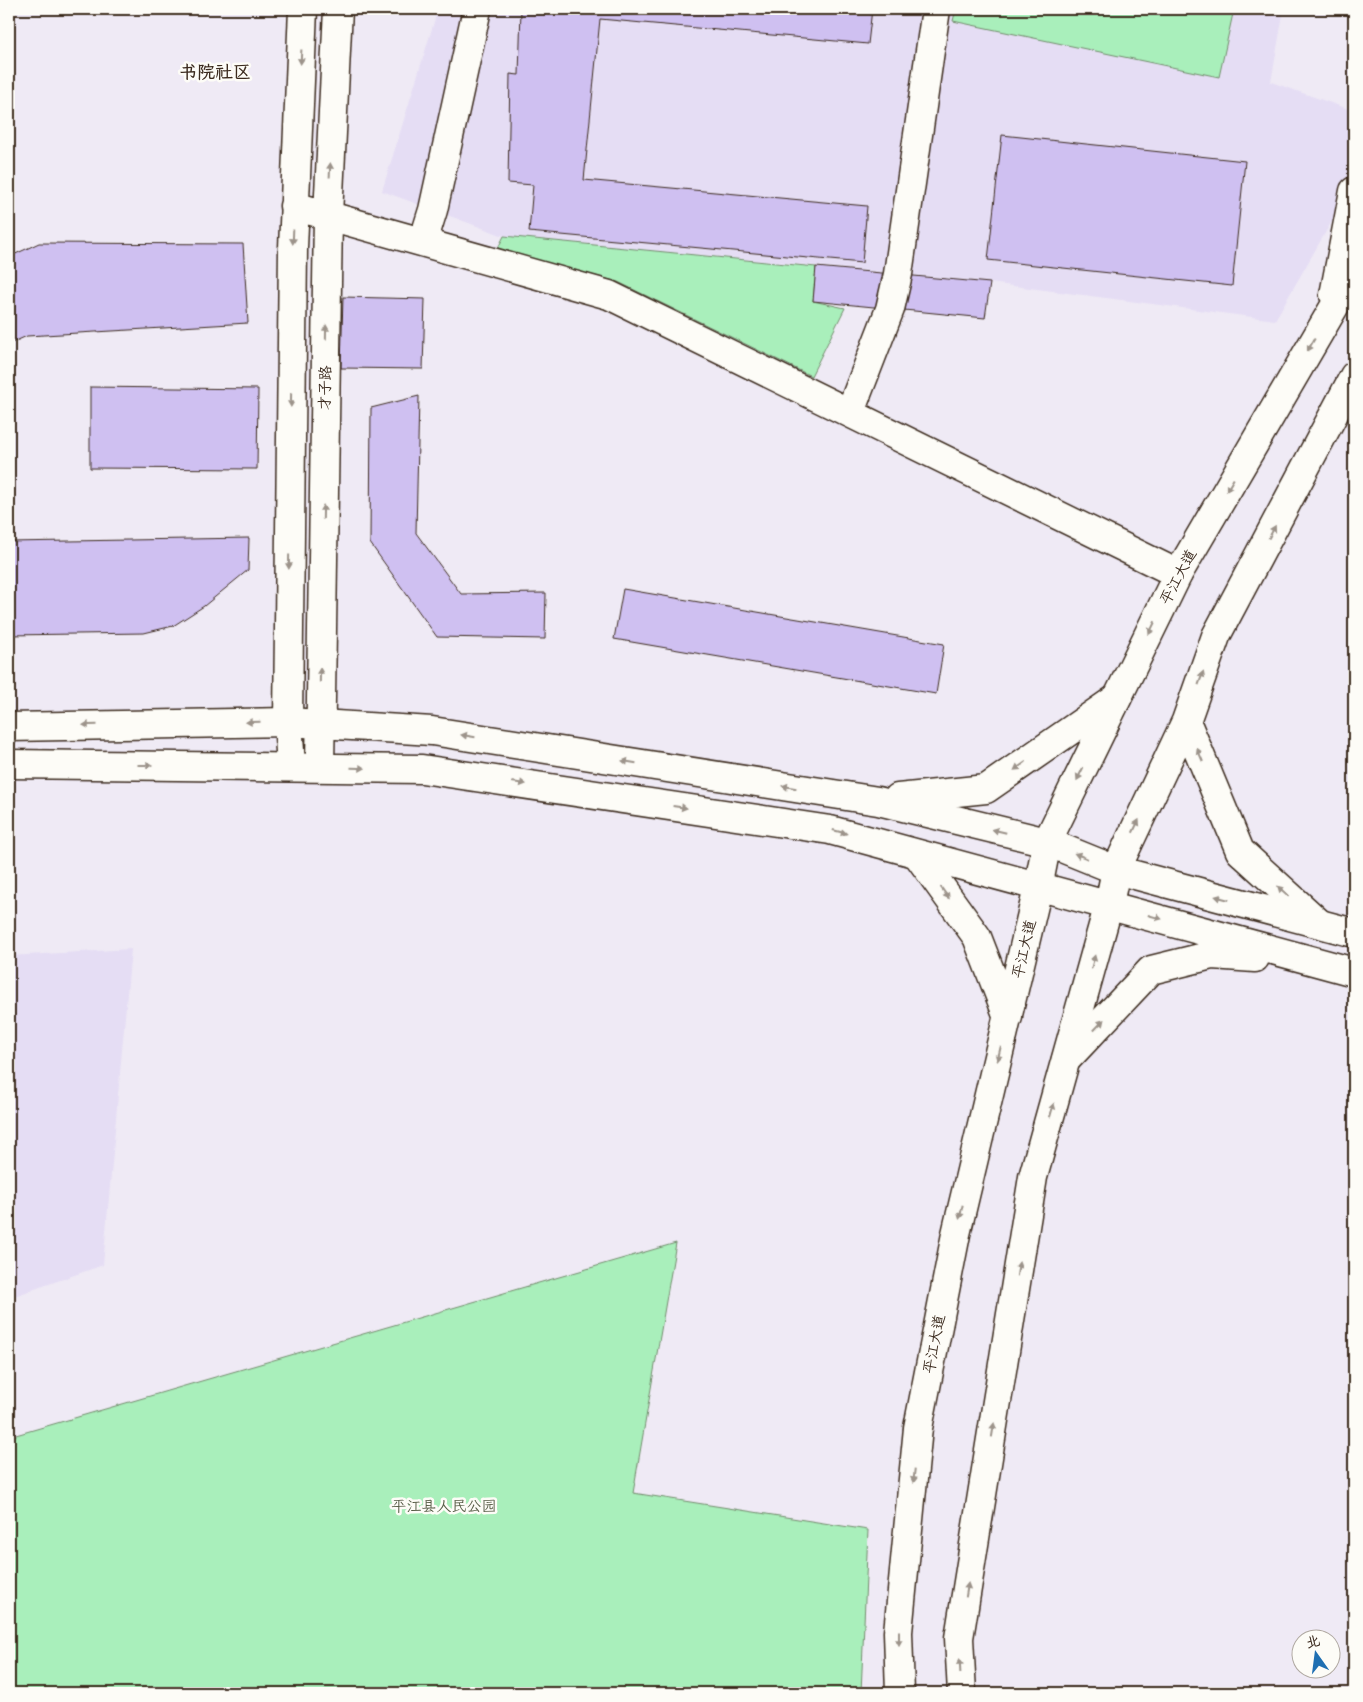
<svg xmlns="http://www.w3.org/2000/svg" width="1363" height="1702" viewBox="0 0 1363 1702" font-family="Sriracha,'LXGW WenKai TC',sans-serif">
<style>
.built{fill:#e5ddf4}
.green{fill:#a9efbb;stroke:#728c6c}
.building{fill:#cfc0f1;stroke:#3b2a1e}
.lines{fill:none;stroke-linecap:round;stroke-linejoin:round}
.minor-casing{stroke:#3b2a1e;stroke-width:31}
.major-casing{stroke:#3b2a1e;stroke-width:31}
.highway-casing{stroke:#3b2a1e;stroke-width:31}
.minor{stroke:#fdfcf7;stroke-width:28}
.major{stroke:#fdfcf7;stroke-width:28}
.highway{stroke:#fdfcf7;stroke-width:28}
.oneway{fill:#9c938a}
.labels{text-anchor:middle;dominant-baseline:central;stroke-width:5;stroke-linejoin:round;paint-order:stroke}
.street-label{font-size:15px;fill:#3b2a1e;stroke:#fdfcf7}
.park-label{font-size:15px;fill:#565b45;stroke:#fdfcf7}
.quarter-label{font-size:18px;font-weight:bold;fill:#3b2a1e;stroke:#fdfcf7}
</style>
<rect width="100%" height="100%" fill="#efeaf5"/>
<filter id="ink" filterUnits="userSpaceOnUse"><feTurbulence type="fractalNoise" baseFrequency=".02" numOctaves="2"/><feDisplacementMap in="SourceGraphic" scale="10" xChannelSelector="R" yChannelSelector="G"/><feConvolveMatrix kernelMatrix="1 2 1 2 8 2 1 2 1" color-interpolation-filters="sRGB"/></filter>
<g filter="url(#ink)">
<!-- built -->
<path class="built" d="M438 9H1284L1271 82 1354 111 1351 188 1275 320 990 283 504 236 382 191Z
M131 949 103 1265 9 1298V956Z"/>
<!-- green -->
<path class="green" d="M956 9H1234L1219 77 953 21Z
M504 236 816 267 813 301 845 308 811 376 618 282 497 250Z
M676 1243 633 1493 868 1530 861 1693H9V1437Z"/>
<!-- building -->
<path class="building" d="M521 9H872L868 44 600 19 584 180 867 206 862 263 529 232 533 185 508 183 510 74 519 75Z
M1002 135 1245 161 1232 286 988 260Z
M39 243 243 244 248 323 27 336 9 344V257Z
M816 267 990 283 985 318 813 301Z
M343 297 425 299 423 369 341 368Z
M90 387 258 389 257 469 90 468Z
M419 396 416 533 461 594 546 593 545 639 437 637 370 543 371 408Z
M249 538 248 570 204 606 173 626 144 633 9 635V542Z
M623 589 944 644 936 694 614 639Z"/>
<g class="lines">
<!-- minor casing -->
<g class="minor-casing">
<path id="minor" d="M294 206 609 295 1178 574
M423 242 433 210 477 9
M850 412 890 309 898 274 936 9
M291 766 288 722 293 248 303 9
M320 767 328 215 338 9"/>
</g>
<!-- major casing -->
<g class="major-casing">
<path id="major" d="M9 727 288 722 432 731 878 801 1047 842 1116 870 1354 933
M9 764 422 769 830 830 1354 972
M898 798 986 789 1117 698
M1066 1060 1151 970 1212 955 1255 958"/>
</g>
<!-- highway casing -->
<g class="highway-casing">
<path id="highway" d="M1334 295 1354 191
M1186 721 1240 851 1319 923
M917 854 977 937 1008 1017
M900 1693 898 1632 918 1428 956 1234 1038 888 1047 842 1178 574 1354 273
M962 1693 959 1638 1033 1177 1109 904 1116 870 1186 721 1216 636 1354 376"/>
</g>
<!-- minor -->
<use href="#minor" class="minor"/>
<!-- major -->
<use href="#major" class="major"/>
<!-- highway -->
<use href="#highway" class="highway"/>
</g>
<!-- one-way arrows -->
<defs><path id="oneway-solid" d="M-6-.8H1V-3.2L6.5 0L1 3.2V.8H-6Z" transform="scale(1.25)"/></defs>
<g class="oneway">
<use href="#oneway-solid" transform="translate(301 57) rotate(93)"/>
<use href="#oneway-solid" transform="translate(330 170) rotate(-87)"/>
<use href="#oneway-solid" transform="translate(293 237) rotate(92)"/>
<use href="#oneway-solid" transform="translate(326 332) rotate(-89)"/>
<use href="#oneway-solid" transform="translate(1311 345) rotate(120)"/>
<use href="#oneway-solid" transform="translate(291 400) rotate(91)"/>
<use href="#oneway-solid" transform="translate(1230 485) rotate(120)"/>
<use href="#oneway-solid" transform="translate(323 512) rotate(-89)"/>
<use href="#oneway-solid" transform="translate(1272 532) rotate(-62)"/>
<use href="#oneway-solid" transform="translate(289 562) rotate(91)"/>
<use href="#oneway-solid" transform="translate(1152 628) rotate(116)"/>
<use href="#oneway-solid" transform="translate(320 675) rotate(-89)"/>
<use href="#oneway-solid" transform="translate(1201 678) rotate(-70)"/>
<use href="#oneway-solid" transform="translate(253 722) rotate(179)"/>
<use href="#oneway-solid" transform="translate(90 725) rotate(179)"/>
<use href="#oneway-solid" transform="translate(468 736) rotate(-171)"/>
<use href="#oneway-solid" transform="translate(1200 755) rotate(-113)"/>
<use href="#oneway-solid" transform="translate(629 762) rotate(-171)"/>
<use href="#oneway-solid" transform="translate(145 765)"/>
<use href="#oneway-solid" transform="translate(1020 766) rotate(145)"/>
<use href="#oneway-solid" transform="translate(358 768) rotate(1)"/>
<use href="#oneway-solid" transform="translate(1080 774) rotate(116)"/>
<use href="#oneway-solid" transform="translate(519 783) rotate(8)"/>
<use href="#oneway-solid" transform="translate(789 787) rotate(-171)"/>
<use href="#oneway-solid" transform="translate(680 807) rotate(8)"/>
<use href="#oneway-solid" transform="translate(1136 826) rotate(-65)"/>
<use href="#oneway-solid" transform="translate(999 831) rotate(-166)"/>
<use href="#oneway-solid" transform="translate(840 832) rotate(15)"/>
<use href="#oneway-solid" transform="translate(1081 856) rotate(-158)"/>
<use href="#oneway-solid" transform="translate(1283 891) rotate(-138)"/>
<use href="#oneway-solid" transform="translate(945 893) rotate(54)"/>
<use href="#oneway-solid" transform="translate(1222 898) rotate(-165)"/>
<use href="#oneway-solid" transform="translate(1155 917) rotate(16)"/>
<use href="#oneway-solid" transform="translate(1093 962) rotate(-75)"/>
<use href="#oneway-solid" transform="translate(1099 1025) rotate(-47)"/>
<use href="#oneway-solid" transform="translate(999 1054) rotate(103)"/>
<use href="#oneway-solid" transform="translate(1052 1110) rotate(-74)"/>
<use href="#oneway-solid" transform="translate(961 1212) rotate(103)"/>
<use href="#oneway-solid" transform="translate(1018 1269) rotate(-81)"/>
<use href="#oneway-solid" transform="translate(993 1430) rotate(-81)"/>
<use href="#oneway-solid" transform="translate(914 1476) rotate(96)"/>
<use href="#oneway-solid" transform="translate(967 1590) rotate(-81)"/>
<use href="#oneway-solid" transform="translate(899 1638) rotate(90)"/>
<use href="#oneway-solid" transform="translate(960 1666) rotate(-93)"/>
</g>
</g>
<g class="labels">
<!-- street labels -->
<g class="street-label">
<text transform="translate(325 388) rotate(-89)">才子路</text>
<text transform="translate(1178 577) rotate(-62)">平江大道</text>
<text transform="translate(1024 949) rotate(-77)">平江大道</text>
<text transform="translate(934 1344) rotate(-79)">平江大道</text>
</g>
<!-- park labels -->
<g class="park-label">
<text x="444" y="1506">平江县人民公园</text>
</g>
<!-- quarter labels -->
<g class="quarter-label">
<text x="215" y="72">书院社区</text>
</g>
</g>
<!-- margin -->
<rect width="1363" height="1702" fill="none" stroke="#fdfcf7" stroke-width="30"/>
<rect x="15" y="15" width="1333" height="1672" fill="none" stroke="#3b2a1e" stroke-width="2" filter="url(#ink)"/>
<!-- north arrow -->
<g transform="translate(1316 1654) rotate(346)"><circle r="24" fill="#fdfcf7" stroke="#afa8a0"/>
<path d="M0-4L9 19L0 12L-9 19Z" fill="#1f6fb2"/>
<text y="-8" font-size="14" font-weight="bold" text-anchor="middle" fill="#3b2a1e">北</text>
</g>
</svg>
